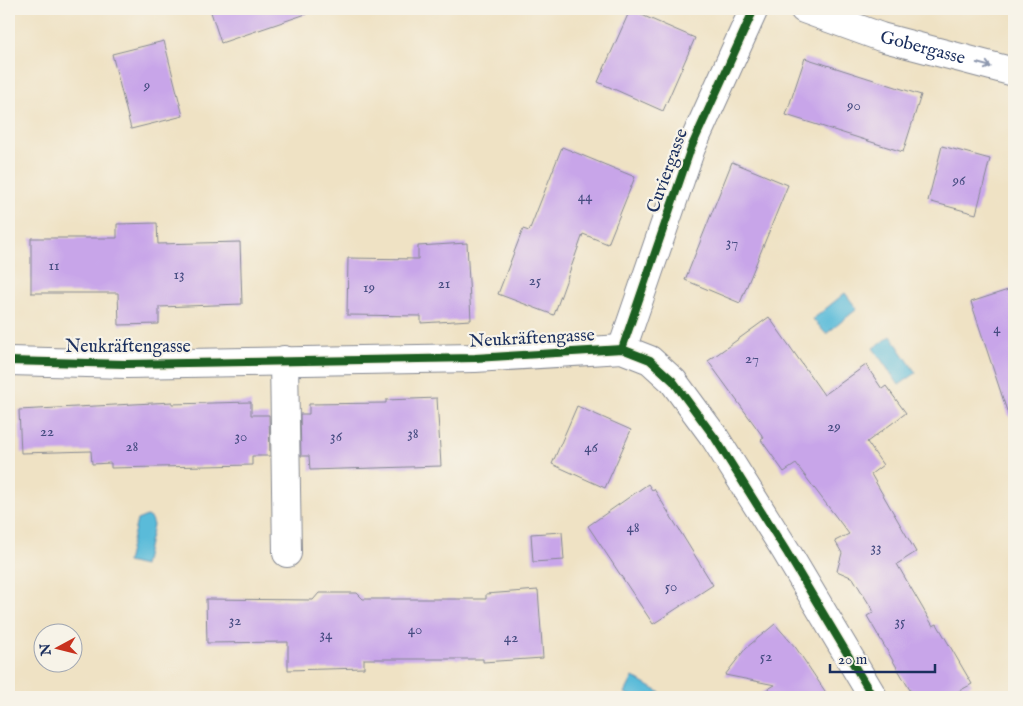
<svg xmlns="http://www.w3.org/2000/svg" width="1023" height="706" viewBox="0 0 1023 706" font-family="'IM FELL English',serif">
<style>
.water{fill:#5abbd9;stroke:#3a759c}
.building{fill:#c8a5e9}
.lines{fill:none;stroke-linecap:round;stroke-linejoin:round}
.minor-casing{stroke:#858891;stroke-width:30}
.minor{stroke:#fff;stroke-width:28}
.cycleway-casing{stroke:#f7f3e8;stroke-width:11}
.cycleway{stroke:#1b5e20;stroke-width:8}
.oneway{stroke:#8d97ae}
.labels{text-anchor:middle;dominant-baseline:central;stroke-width:4.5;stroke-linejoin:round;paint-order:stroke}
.number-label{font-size:15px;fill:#464c81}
.street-label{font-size:18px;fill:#1b2f5e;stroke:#f7f3e8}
</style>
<rect width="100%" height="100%" fill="#f7f3e8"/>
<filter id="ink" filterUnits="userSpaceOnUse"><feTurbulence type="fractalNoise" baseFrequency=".02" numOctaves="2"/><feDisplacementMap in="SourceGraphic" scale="10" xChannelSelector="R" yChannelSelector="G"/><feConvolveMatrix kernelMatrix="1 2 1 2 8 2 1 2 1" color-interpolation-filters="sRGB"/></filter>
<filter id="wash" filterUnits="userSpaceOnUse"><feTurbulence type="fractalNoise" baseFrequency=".0096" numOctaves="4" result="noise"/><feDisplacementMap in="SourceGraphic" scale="20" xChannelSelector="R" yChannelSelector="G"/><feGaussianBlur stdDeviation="1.12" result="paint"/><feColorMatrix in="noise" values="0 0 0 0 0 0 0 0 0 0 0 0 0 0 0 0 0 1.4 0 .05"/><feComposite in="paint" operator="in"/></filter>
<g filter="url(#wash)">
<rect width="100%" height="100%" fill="#efe2c4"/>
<!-- water -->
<path class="water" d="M845 293 857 309 826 334 813 319Z
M891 336 916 373 899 385 873 348Z
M147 516 151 519 153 525 144 566 127 562 137 520Z
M633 677 664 695 663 697H632L625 693Z"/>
<g id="blocks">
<!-- building -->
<path class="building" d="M210 9H306V14L221 43Z
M630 10 695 38 663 111 598 82Z
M164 41 183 116 131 129 112 54Z
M805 58 921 95 903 152 786 115Z
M942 146 990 159 976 214 928 201Z
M562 147 635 177 608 244 583 234 554 315 498 294 523 229 529 231Z
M732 162 788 185 740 303 685 280Z
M157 223 158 244 240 242 242 304 159 307V324L119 325 118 293H31V238H117V224Z
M467 243 471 320 421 323V316L347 315 348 258 418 259V246Z
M1014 288V416L1009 417 971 302Z
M769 317 824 395 866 365 882 389 886 386 906 413 867 442 883 465 871 474 916 552 897 564 933 626 937 624 972 684 948 697H914L867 616 874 612 853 578 837 571 842 553 835 541 849 534 796 464 784 472 761 440 764 438 708 361Z
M437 398 441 466 310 470 309 456H301L300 414H309V404L386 403V400Z
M172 402V404L251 402V415H269L270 456H252V465L111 468V463L92 464 91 451 21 453 19 410Z
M577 406 631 430 605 488 552 464Z
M648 484 652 490 654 489 713 585 653 624 588 526Z
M562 532 564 560 533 562 531 534Z
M538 590 543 658 483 662V659H364V668L288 670V642L207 643 206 599 313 600 319 593H357L363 599H486V594Z
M775 624 796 648 829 697H754L775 685 725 675 746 648Z"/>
</g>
</g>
<g filter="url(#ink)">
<use href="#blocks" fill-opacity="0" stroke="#858891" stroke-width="1"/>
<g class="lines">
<!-- minor casing -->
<g class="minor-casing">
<g id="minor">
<path id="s1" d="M804 9 881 37 1014 72"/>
<path d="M622 349 691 148 754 9"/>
<path d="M284 360 287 553"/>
<path d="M9 361 126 364 475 358 622 349 650 360 673 381 715 438 786 551 873 697"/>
</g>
</g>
<!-- minor -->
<use href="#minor" class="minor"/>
<!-- cycleway casing -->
<g class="cycleway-casing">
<path id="cycleway" d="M622 349 691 148 754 9
M9 361 126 364 475 358 622 349 650 360 673 381 715 438 786 551 873 697"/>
</g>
<!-- cycleway -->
<use href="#cycleway" class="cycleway"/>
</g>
<!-- one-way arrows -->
<defs><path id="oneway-shaft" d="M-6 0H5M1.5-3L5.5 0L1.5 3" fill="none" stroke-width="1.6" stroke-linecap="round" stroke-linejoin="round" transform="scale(1.25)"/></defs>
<use class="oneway" href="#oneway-shaft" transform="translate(984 65) rotate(15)"/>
</g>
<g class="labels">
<!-- number labels -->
<g class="number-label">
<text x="147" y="85">9</text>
<text x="854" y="105">90</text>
<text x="959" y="180">96</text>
<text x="585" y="196">44</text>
<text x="732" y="242">37</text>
<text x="54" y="265">11</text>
<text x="179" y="274">13</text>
<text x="535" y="280">25</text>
<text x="444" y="283">21</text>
<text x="369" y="287">19</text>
<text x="997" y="328">4</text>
<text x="752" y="358">27</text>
<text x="834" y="426">29</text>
<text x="47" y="431">22</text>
<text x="413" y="433">38</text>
<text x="241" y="436">30</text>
<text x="336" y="436">36</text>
<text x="132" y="446">28</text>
<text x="591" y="447">46</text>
<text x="633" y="527">48</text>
<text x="876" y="547">33</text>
<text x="671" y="586">50</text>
<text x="235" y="620">32</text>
<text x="900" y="621">35</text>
<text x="415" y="629">40</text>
<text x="326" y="634">34</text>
<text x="511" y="637">42</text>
<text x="766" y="656">52</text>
</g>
<!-- street labels -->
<g class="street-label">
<text stroke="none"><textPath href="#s1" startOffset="125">Gobergasse</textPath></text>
<text transform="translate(668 171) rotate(-70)">Cuviergasse</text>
<text transform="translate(532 339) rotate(-3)">Neukräftengasse</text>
<text x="128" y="347">Neukräftengasse</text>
</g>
</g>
<!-- margin -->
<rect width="1023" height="706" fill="none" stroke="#f7f3e8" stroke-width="30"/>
<!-- north arrow -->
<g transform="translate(58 648) rotate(263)"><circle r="24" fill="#f7f3e8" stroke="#9fa5b1"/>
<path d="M0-4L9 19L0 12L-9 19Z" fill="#c8321e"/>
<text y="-8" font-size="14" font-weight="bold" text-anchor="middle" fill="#1b2f5e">N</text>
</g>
<!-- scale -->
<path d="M830 664v8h105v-8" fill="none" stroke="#1b2f5e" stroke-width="2.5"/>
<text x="838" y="664" font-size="15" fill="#1b2f5e" stroke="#f7f3e8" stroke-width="4" paint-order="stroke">20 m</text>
</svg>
